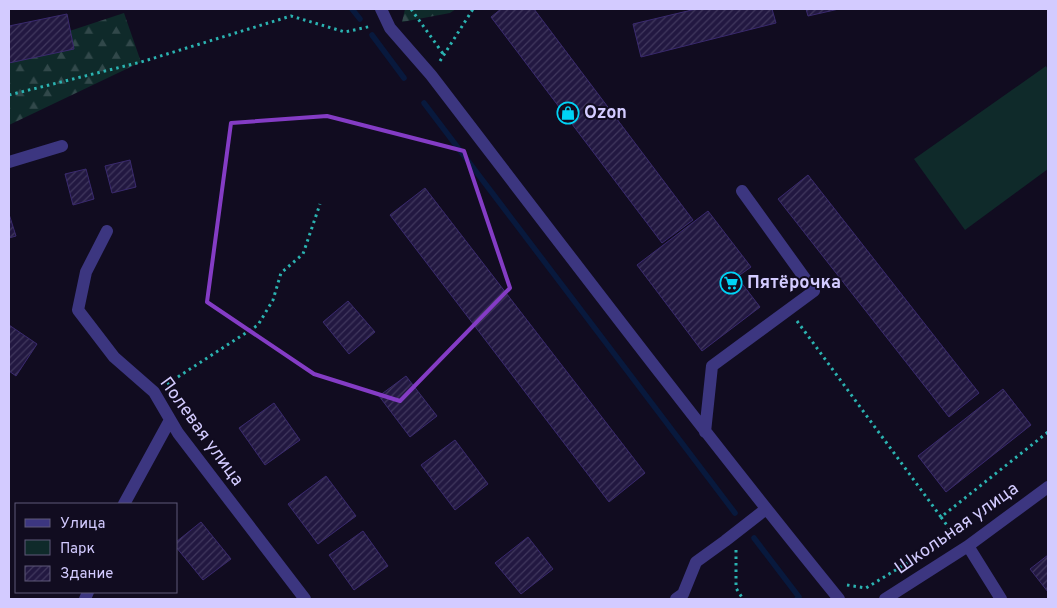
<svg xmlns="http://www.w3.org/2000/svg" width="1057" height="608" viewBox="0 0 1057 608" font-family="Overpass,sans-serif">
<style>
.green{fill:#0f2a2a}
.forest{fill:url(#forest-firs)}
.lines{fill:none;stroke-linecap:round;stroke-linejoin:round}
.stream{stroke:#08193d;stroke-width:5.5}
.building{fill:url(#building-hatch);stroke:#3a2a6e}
.path{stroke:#2bb3b1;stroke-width:3;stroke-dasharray:2.5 4;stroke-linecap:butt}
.minor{stroke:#3c3680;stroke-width:12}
.marked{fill:none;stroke:#843cc5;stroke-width:4;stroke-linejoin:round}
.labels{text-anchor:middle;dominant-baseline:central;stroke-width:4;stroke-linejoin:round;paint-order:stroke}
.poi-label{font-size:18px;font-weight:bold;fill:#d3cbff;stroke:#110c20;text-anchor:start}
.street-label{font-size:18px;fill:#d3cbff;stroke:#110c20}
</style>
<defs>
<pattern id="forest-firs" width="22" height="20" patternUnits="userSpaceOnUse" patternTransform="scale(1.25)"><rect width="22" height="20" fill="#0f2a2a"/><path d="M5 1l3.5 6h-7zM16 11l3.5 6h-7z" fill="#31484a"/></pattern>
<pattern id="building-hatch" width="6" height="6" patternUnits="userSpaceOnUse" patternTransform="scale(1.25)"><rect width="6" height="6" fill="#221841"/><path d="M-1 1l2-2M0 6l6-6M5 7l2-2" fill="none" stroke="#41385e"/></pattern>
</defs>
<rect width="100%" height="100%" fill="#110c20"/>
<!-- green -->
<path class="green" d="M1046 66 1048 70V169L965 230 914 159Z"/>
<!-- forest -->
<path class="forest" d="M405 9H456L450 13 402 22Z
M124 13 141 62 9 125V51Z"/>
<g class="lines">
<!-- stream -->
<path class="stream" d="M352 9 360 19
M372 35 404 78
M424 103 735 513
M754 538 799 597 797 599"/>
</g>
<!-- building -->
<path class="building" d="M501 9H534L693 220 662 243 491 17Z
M696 9H772L776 23 641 57 633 24Z
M806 9H839L808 16Z
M67 14 74 49 9 63V26Z
M130 160 136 187 112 193 105 166Z
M86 169 94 199 73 205 65 174Z
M808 175 979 393 949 417 778 199Z
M425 188 645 473 609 502 390 215Z
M708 211 751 267 737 277 760 307 702 351 637 265Z
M9 214 16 236 9 238Z
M348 301 375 332 349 354 323 322Z
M9 325 37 344 16 376 9 371Z
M406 376 437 416 410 437 379 396Z
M1003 389 1031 425 946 492 918 456Z
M274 403 300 440 265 465 239 428Z
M455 440 488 484 455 510 421 465Z
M326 476 356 516 318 544 288 504Z
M201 522 231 559 203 580 176 547V542Z
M363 531 388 566 354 590 329 555Z
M528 537 553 569 521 594 495 563Z
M1048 555V592L1030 569Z"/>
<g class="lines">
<!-- path -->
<path class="path" d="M411 9 444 55
M440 61 473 9
M9 95 141 62 291 16 345 32 372 26
M797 321 941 517 1048 432
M167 384 258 325 273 300 281 273 303 254 320 204
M941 517 954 535 952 536
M736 550V588L743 599
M847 585 866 588 932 548"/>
<!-- minor -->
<path class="minor" d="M381 9 390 28 431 75C566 251 700 428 839 599
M9 162 62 146
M107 231 86 272 78 310 114 357 154 392 178 433 305 599
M705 432 712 366 814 291 742 191
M124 504 170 420
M968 546 1001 599
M85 599 88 592
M676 599 683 594 696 562 725 541 766 509
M885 599 968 546 1048 487"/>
</g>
<!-- marked area -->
<path class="marked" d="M327 116 464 151 510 288 400 401 314 374 207 302 231 123Z"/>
<!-- icons -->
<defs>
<g id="shop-ring" transform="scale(1.125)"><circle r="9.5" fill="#110c20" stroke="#00d3f6" stroke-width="1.5"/><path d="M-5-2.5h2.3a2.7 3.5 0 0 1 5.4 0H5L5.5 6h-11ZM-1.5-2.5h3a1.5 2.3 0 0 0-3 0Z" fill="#00d3f6"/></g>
<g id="supermarket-ring" transform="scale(1.125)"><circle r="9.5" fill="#110c20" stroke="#00d3f6" stroke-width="1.5"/><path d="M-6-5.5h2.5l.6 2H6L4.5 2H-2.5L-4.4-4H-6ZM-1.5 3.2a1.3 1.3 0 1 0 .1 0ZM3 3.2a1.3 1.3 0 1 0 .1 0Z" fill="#00d3f6"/></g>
</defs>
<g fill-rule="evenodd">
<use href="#shop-ring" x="568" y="113"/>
<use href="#supermarket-ring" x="731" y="283"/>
</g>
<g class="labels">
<!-- poi labels -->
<g class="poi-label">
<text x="584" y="113">Ozon</text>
<text x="747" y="283">Пятёрочка</text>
</g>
<!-- street labels -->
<g class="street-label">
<text transform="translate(201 432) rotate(54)">Полевая улица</text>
<text transform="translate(957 529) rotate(-35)">Школьная улица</text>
</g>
</g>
<!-- border -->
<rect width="1057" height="608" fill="none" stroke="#d3cbff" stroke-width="20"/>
<!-- legend -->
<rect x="15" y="503" width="162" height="90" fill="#110c20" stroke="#5f5879"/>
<rect x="25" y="519" width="25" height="8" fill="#3c3680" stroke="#5f5879"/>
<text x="60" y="528" font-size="15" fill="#d3cbff">Улица</text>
<rect x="25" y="540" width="25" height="15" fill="#0f2a2a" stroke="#5f5879"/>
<text x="60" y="553" font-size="15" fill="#d3cbff">Парк</text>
<rect x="25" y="566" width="25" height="15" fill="url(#building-hatch)" stroke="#5f5879"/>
<text x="60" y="578" font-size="15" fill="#d3cbff">Здание</text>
</svg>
